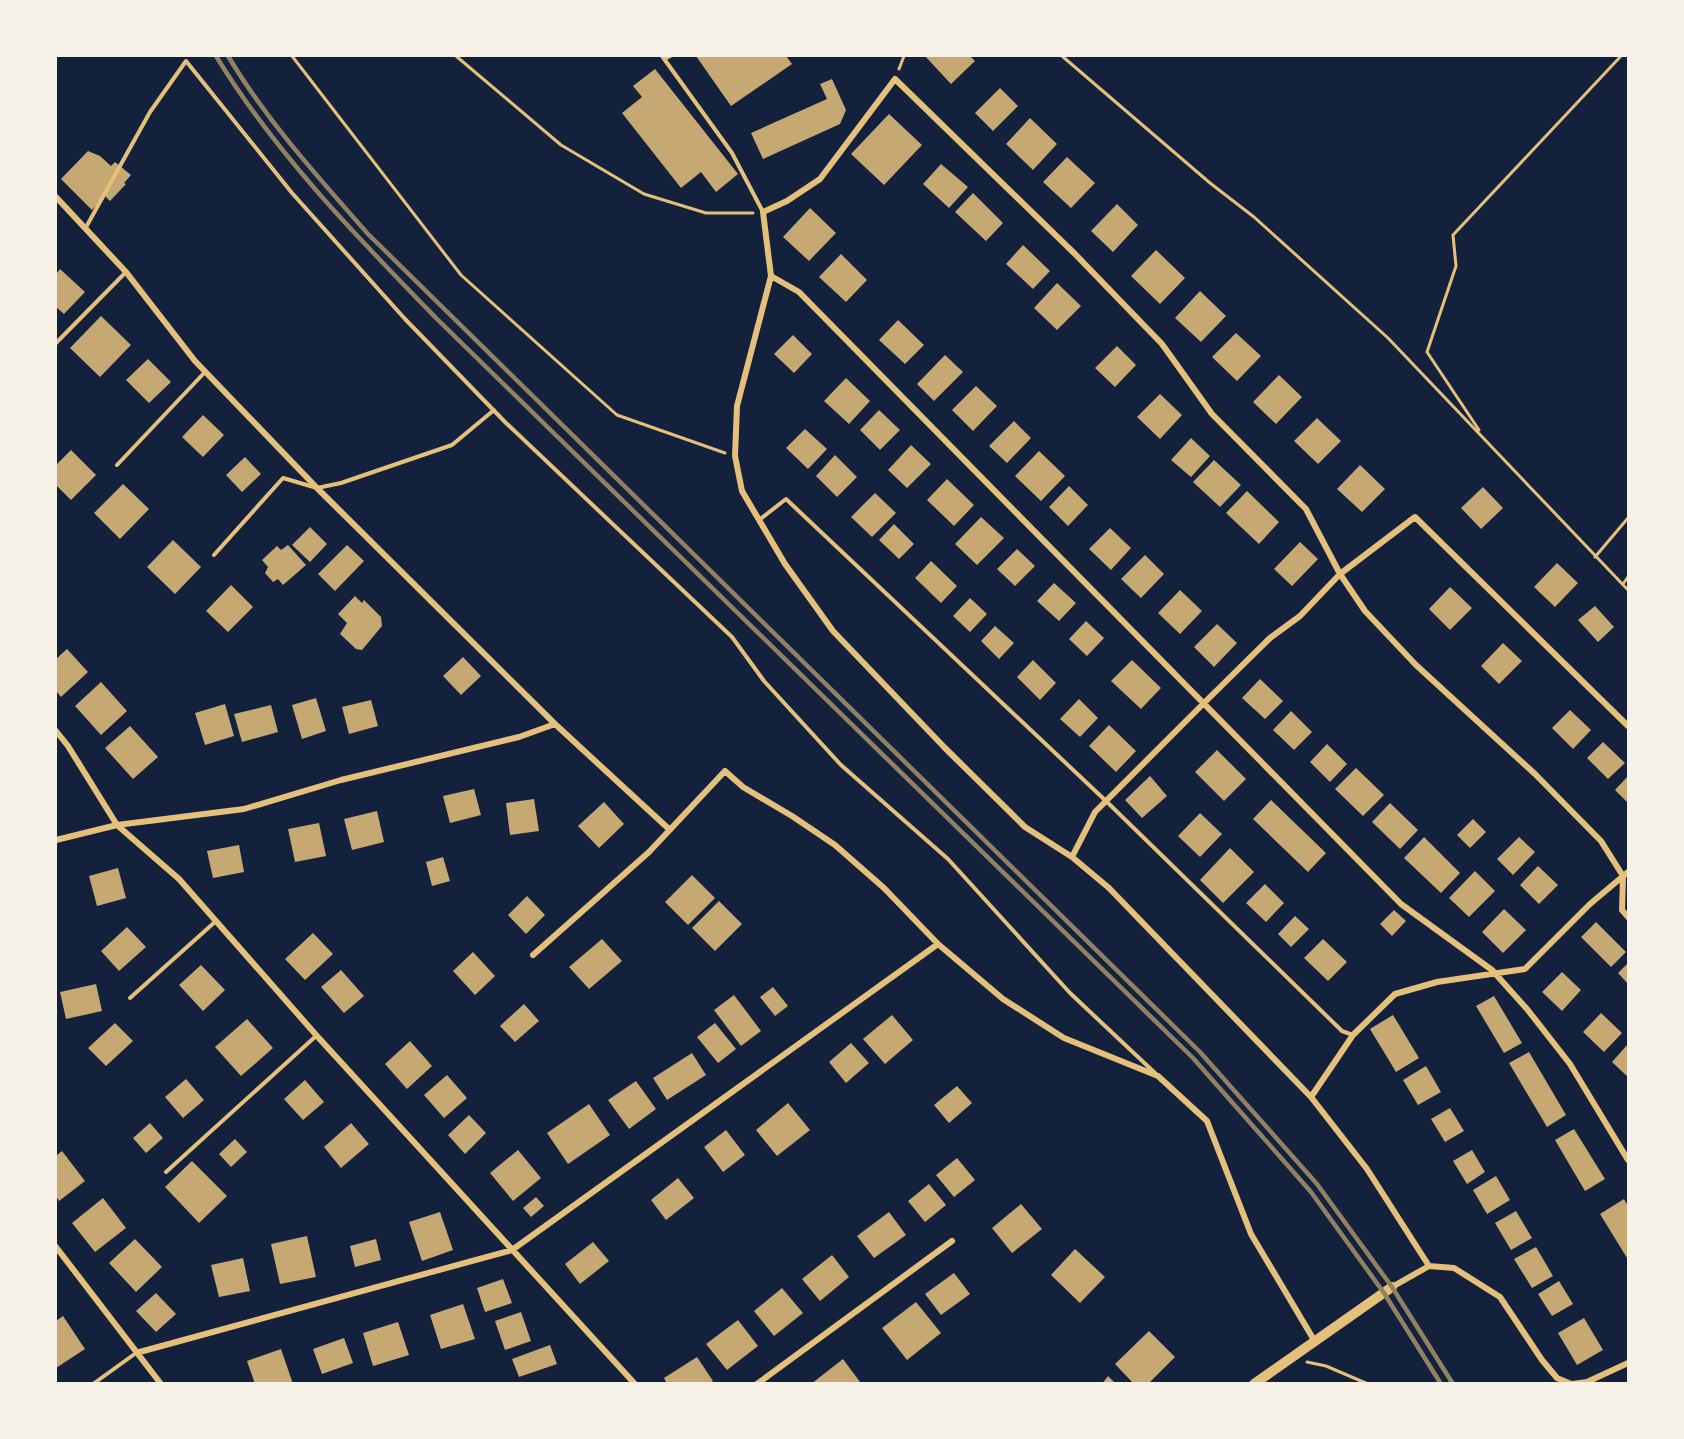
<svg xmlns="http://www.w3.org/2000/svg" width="1684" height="1439" viewBox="0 0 1684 1439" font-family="Overpass,sans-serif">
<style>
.building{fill:#c6a872}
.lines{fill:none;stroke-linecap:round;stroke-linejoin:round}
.path{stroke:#e5c07b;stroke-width:3}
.service{stroke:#e5c07b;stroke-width:4}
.minor{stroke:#e5c07b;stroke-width:6}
.tertiary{stroke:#e5c07b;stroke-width:10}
.rail{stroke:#918062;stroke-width:4.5}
</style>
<rect width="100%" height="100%" fill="#14213d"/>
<!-- building -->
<path class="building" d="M696 56H786L792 64 731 106Z
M925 56H970L975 61 951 84Z
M655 69 738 174 716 192 701 172 681 188 622 113 642 97 633 86Z
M832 79 846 110 840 124 763 159 751 133 827 99 820 84Z
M1000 88 1018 106 993 131 975 113Z
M889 114 922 145 884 185 851 154Z
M1030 118 1057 144 1033 170 1006 144Z
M88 151 100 156 111 166 115 162 131 175 124 183 126 184 110 201 105 196 92 210 61 179Z
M1067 157 1095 183 1071 208 1043 182Z
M941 164 968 187 949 208 923 184Z
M973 193 1003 223 986 241 955 212Z
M1117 204 1138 225 1113 252 1091 231Z
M810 208 836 233 809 261 783 237Z
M1023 245 1050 271 1033 289 1006 264Z
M1156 250 1185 278 1160 304 1131 276Z
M841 254 867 280 846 302 819 277Z
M60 269 85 292 64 314 56 307V274Z
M1057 283 1081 306 1057 330 1034 308Z
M1200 291 1226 316 1201 342 1175 318Z
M101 316 131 345 100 377 70 348Z
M898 320 924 345 905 364 879 340Z
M1236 333 1261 356 1237 381 1212 357Z
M793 335 812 354 794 373 774 354Z
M1117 346 1136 365 1115 387 1095 368Z
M945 355 963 372 934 401 917 384Z
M148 359 171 382 149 403 126 380Z
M1279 375 1302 397 1276 424 1253 402Z
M846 378 870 401 849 424 824 401Z
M976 386 997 406 973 431 952 410Z
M1160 394 1182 415 1160 439 1137 417Z
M879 410 900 430 880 450 860 430Z
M203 415 224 435 203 457 182 437Z
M1317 418 1341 441 1318 464 1294 441Z
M1014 421 1031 438 1007 463 989 446Z
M805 429 827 449 808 469 786 448Z
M1191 438 1210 456 1191 477 1171 460Z
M911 445 931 464 907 488 888 470Z
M71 450 96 475 71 500 56 485V465Z
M1039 451 1065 476 1041 501 1015 476Z
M835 455 857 477 837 497 816 476Z
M245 457 261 474 242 492 226 475Z
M1214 460 1241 485 1220 507 1193 482Z
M1360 465 1385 489 1362 512 1337 489Z
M947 479 974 505 954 526 927 500Z
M123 484 149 509 120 539 94 513Z
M1069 486 1088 505 1068 526 1049 507Z
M1483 487 1503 508 1481 529 1461 508Z
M1247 491 1279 522 1259 544 1226 513Z
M875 493 896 513 872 537 851 517Z
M981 517 1004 538 977 565 955 544Z
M894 524 914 544 899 559 879 540Z
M310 527 327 544 310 562 292 545Z
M1110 528 1131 548 1111 570 1089 549Z
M173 540 201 567 175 594 147 567Z
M1300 542 1318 559 1292 586 1274 569Z
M288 545 306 565 283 585 278 579 273 582 265 573 268 567 262 560 277 546 281 550Z
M347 545 364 561 335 591 318 574Z
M1017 549 1035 566 1015 586 997 569Z
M1145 555 1164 574 1141 598 1121 579Z
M931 561 957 586 941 603 915 578Z
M1557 563 1578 583 1555 607 1534 587Z
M1054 583 1076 603 1059 621 1037 601Z
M231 585 253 607 228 632 206 611Z
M1450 587 1472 608 1450 630 1429 609Z
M1180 590 1202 611 1180 634 1158 613Z
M355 596 362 603 364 600 381 617 382 626 362 650 356 649 340 634 347 623 338 614Z
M970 598 987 614 970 632 953 616Z
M1595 606 1614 627 1598 642 1578 620Z
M1086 621 1104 638 1087 656 1069 639Z
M1217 624 1237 643 1214 667 1194 647Z
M995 626 1014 643 999 659 981 641Z
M1503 643 1522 661 1499 684 1481 666Z
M67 649 88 672 61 697 56 691V659Z
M463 657 481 676 461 695 443 676Z
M1033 660 1056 683 1040 700 1017 677Z
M1132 660 1161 688 1141 709 1111 681Z
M1260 679 1283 701 1265 719 1242 698Z
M101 682 127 711 101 735 75 706Z
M316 698 326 731 302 739 292 705Z
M1079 699 1098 718 1080 737 1060 719Z
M371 700 378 726 349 734 342 707Z
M225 704 234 736 205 745 195 713Z
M271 705 278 732 242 742 234 714Z
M1570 710 1591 730 1573 749 1552 728Z
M1291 711 1312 732 1294 750 1273 730Z
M1109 725 1136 751 1116 772 1089 746Z
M130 726 158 757 133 779 105 748Z
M1603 742 1625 763 1608 779 1587 758Z
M1327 744 1347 764 1330 782 1310 762Z
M1217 750 1246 779 1224 801 1195 772Z
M1356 768 1384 795 1363 816 1335 789Z
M1150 776 1167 796 1142 818 1125 800Z
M1628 776V803L1615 790Z
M474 789 481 815 450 823 443 796Z
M534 799 539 831 510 835 506 803Z
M1271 800 1326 853 1308 872 1253 819Z
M604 802 624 824 599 848 578 826Z
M1390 803 1418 830 1400 849 1372 822Z
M377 811 384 842 352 850 344 819Z
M1200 813 1222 834 1200 857 1178 836Z
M1473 819 1486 832 1470 848 1457 835Z
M319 823 326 856 295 862 288 829Z
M1424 837 1460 873 1441 893 1404 858Z
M1519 837 1535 852 1513 875 1497 859Z
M239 845 244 872 213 878 207 851Z
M1230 848 1254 872 1223 903 1200 880Z
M443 857 450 881 432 886 426 862Z
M1538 866 1558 885 1539 904 1520 885Z
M118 868 126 898 97 906 89 876Z
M1475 871 1495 891 1469 917 1449 898Z
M692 875 715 898 688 925 665 902Z
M1265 884 1284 903 1266 922 1246 903Z
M527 896 545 915 526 934 508 915Z
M719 901 742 924 715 951 692 928Z
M1504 909 1526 930 1503 953 1482 932Z
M1394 910 1406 921 1392 936 1380 924Z
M1295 916 1309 929 1291 947 1278 934Z
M1596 922 1626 952 1611 967 1581 937Z
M127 927 146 947 119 971 101 951Z
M313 933 333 954 305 980 285 959Z
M602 939 622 961 589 989 569 967Z
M1323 939 1347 962 1328 981 1304 958Z
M473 952 495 976 475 995 453 971Z
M1628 963V984L1618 973Z
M201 965 225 990 203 1011 179 985Z
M341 970 364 996 344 1013 321 987Z
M1562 972 1581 990 1562 1011 1542 992Z
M96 984 102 1011 66 1019 60 992Z
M773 987 788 1006 775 1016 760 997Z
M734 995 761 1031 741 1046 714 1010Z
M1494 996 1522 1043 1504 1053 1476 1006Z
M524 1004 539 1021 515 1042 500 1026Z
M1601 1013 1622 1033 1604 1052 1583 1032Z
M892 1015 913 1040 885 1064 863 1039Z
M1393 1015 1419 1058 1396 1072 1370 1029Z
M247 1019 273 1048 241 1076 215 1047Z
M115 1023 133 1041 106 1066 88 1048Z
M715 1023 736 1049 718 1063 697 1037Z
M410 1041 432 1066 407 1089 385 1064Z
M851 1043 869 1063 846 1083 829 1062Z
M1628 1044V1077L1612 1062Z
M1529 1052 1566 1115 1547 1127 1509 1063Z
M692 1053 706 1075 667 1100 653 1078Z
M1426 1066 1441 1092 1418 1105 1403 1080Z
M447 1075 467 1098 444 1118 424 1095Z
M186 1079 204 1100 183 1118 165 1097Z
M305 1080 324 1102 303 1120 284 1099Z
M636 1081 656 1109 629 1129 608 1100Z
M957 1086 972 1103 949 1123 934 1105Z
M788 1103 810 1130 777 1156 756 1130Z
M589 1104 610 1135 568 1164 547 1133Z
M1450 1108 1464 1131 1445 1142 1431 1119Z
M469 1115 486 1133 465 1154 448 1135Z
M150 1123 163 1138 146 1153 133 1138Z
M351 1123 369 1144 341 1168 324 1147Z
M1574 1129 1605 1179 1585 1191 1555 1140Z
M726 1130 745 1155 723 1172 704 1147Z
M235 1139 247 1152 231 1167 219 1154Z
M518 1150 541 1178 513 1201 490 1173Z
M1472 1150 1485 1172 1467 1184 1453 1161Z
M62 1151 85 1181 59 1201 56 1196V1156Z
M957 1158 975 1180 954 1197 936 1175Z
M192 1161 227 1196 199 1223 165 1187Z
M1496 1176 1510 1200 1487 1214 1473 1190Z
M678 1178 694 1198 666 1220 651 1200Z
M929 1184 946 1205 925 1222 908 1201Z
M536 1197 544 1206 531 1217 523 1208Z
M103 1198 126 1228 95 1252 72 1223Z
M1624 1199 1628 1206V1257L1627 1258 1600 1214Z
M1021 1204 1042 1229 1012 1253 992 1228Z
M1516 1211 1532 1238 1511 1250 1495 1223Z
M440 1212 453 1250 422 1261 409 1222Z
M889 1212 906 1235 874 1258 857 1236Z
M307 1236 316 1277 280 1284 271 1244Z
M135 1239 162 1267 136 1292 109 1263Z
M376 1239 381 1260 355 1267 350 1246Z
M593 1242 609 1261 580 1284 565 1264Z
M1536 1247 1553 1276 1532 1288 1514 1259Z
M1075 1249 1105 1277 1080 1303 1051 1275Z
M832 1255 849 1277 820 1301 802 1279Z
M243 1258 250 1291 219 1297 211 1265Z
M954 1273 970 1294 941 1315 925 1294Z
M503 1279 512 1303 485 1312 477 1288Z
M1559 1281 1573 1304 1552 1316 1538 1294Z
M782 1288 803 1313 774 1336 754 1311Z
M156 1293 176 1314 156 1332 136 1311Z
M916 1302 941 1333 907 1360 882 1328Z
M463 1304 475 1339 441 1349 430 1315Z
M521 1312 531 1341 505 1350 495 1321Z
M63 1316 85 1349 56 1368V1321Z
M1584 1318 1603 1350 1577 1365 1558 1333Z
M738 1320 758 1346 727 1370 706 1344Z
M398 1322 409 1355 373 1366 363 1333Z
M1149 1331 1175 1357 1148 1384H1134L1115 1364Z
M344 1338 353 1363 322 1374 313 1349Z
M550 1345 557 1364 519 1377 512 1359Z
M281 1349 293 1384H255L247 1361Z
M697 1357 713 1381 709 1384H667L664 1378Z
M843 1359 860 1382 858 1384H811Z
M1108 1376 1116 1384H1102Z"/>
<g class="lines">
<!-- path -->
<path class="path" d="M292 56 461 275 617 415 725 453
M456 56 561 145 644 194 706 213H753
M1062 56 1210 183 1254 217 1388 338 1628 590
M899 69 904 56
M1479 430 1427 352 1456 266 1453 235 1621 56
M1595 557 1628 518
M1623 584 1628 577
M1307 1362 1326 1366 1368 1384"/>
<!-- service -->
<path class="service" d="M662 56 732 153 763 212
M664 59 670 56
M85 229 150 112 186 61 292 193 405 319 505 422 732 637 764 681 841 765 948 859 1070 993 1155 1073
M56 343 126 272
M117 465 205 372
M759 520 786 499 1106 801 1342 1031 1353 1035
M214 555 283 478 317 488 341 483 452 445 494 410
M130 998 216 921
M166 1172 316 1036
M93 1384 136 1353"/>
<!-- minor -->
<path class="minor" d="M56 197 126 272 195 361 317 488 555 724 670 830
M771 276 799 292 1401 904 1492 970 1527 1009 1570 1064 1628 1160
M56 731 68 746 117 825 179 879 317 1036 635 1384
M56 840 117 825 244 809 341 780 519 737 555 724
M1072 857 1095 812 1204 703 1270 638 1300 616 1340 574 1415 517 1628 726
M1623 876 1622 910 1628 917
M533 955 649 852 725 771 743 787 792 816 835 845 884 888 938 944 1003 999 1064 1038 1158 1076 1207 1121 1251 1234 1314 1340
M1311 1097 1353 1035 1395 994 1437 982 1525 969 1590 904 1628 872
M56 1247 161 1384
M1429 1266 1367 1169 1311 1097 1109 888 1072 857 1025 827 945 748 833 631 785 564 742 491 735 456 737 406 771 276 763 212 787 201 820 179 895 79 1075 254 1162 344 1212 414 1306 509 1340 574 1365 611 1416 665 1535 774 1601 841 1623 876
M1392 1287 1429 1266 1454 1268 1500 1297 1542 1360 1557 1378 1571 1384
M136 1353 512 1250 938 944
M757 1384 952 1241
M1572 1384 1587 1382 1628 1363"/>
<!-- tertiary -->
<path class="tertiary" d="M1254 1384 1392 1287"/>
<!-- rail -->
<path class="rail" d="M216 56C275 153 357 237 436 318L1193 1058 1311 1192 1384 1293 1441 1384
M228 56C267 121 318 177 368 234L1200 1052 1317 1184 1392 1287 1453 1384"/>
</g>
<!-- border -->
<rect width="1684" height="1439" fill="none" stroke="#f6f1e7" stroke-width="114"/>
</svg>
